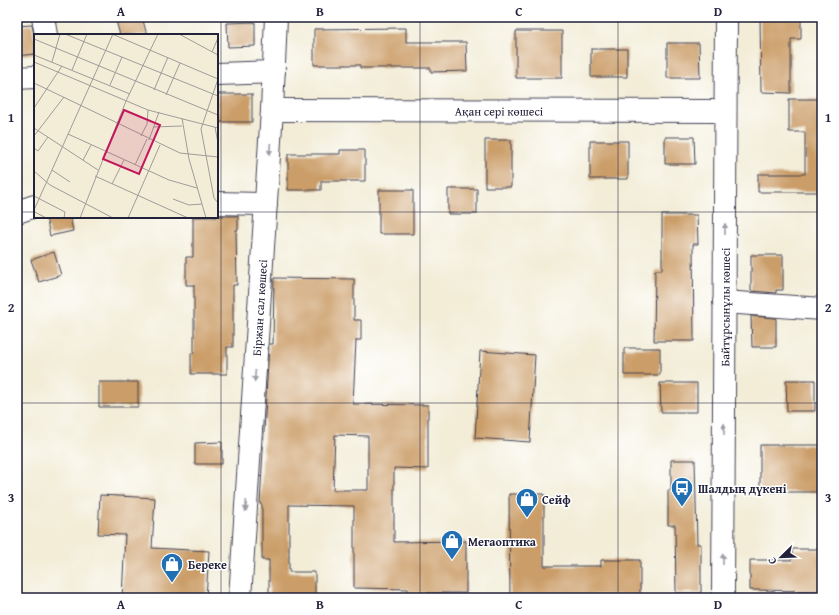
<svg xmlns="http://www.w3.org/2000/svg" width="839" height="615" viewBox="0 0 839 615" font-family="'Gentium Book Plus',serif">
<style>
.building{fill:#cb9d67;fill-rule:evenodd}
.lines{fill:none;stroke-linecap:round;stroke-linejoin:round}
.minor-casing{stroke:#414053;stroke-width:24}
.minor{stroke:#fff;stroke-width:22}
.oneway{fill:#9c9ca7}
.grid{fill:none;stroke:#22223b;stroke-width:1;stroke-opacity:0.55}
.labels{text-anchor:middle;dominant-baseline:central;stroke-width:3;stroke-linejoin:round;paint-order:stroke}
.street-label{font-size:12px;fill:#22223b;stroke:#fff}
.poi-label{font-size:12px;font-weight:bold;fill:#22223b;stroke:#fff;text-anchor:start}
.inset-road{fill:none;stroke:#9f9c99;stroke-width:1}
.view{fill:#c2185b;fill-opacity:0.15;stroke:#c2185b;stroke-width:2}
.inset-edge{fill:none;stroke:#22223b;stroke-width:2}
.neatline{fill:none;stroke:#22223b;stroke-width:1.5}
.grid-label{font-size:13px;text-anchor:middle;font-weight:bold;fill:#22223b}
</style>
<rect width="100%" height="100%" fill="#fff"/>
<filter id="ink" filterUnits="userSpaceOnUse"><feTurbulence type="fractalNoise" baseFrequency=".025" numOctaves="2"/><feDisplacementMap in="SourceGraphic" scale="8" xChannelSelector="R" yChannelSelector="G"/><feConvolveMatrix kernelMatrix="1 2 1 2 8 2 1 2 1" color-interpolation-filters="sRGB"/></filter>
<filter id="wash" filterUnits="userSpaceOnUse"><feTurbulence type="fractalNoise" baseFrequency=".012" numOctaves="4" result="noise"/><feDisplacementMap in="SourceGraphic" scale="16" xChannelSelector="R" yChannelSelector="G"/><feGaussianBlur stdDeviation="0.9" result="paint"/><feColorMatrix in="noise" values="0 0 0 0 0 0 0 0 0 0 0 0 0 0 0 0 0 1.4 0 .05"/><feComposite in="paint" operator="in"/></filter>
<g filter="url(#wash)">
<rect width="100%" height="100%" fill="#f3edd8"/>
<g id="blocks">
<!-- building -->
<path class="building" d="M115 17H142L147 35H120Z
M760 17H801V39H791V93L761 92Z
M255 22V46L228 47 227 23Z
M32 25 35 40V54L17 56V26Z
M406 28V42H466L467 71 431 72V68H360V65H314V29Z
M516 31H562V78H516Z
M667 43H699L700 78H667Z
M591 49H627V77H591Z
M217 94H252V122H217Z
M789 99H822V192H758V174H805V132H789Z
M665 137H694L695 164H665Z
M485 140H511V187H485Z
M590 141H628V179H590Z
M340 150H365V181H321V190H288V154H340Z
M448 189H477V214H448Z
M379 190H413V234H379Z
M662 215H697L698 244H693L694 341H654L655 270H662Z
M217 216H238V230H236L237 285H233V347H227V374H191V353H194V285H186V257H193V217H217Z
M46 217H70L73 231 50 236Z
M54 252 61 275 39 282 31 260Z
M751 255H783V290H776V293L751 291Z
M274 278 354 279V320H361V340H356L353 404 428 405V469L394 468V542L466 541V593H408V589L354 588V506L289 505V572H315V598H269V560H262V505L260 504 269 344H273ZM335 435 368 436V490H333Z
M751 316 776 318V347H752Z
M624 348H660V375H624Z
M480 351 535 355 530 442 475 438Z
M786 380H815V411H787Z
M99 382H138V407H99Z
M660 383H697V412H661Z
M222 442V464H195V443Z
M760 445H822V492H760Z
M671 460H695L697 544H701V593H676L675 525H668V490H671Z
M509 494H544V566H601V560H640V595H579V598H510Z
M100 495 155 498 152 548 209 551 206 598H122L125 535 98 534Z
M792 549H822V591L750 590V560H792Z"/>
</g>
</g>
<g filter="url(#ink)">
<use href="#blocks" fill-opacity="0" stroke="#414053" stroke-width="1"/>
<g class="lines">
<!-- minor casing -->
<g class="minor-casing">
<g id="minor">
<path d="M43 17 46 35"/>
<path d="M217 74 274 72"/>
<path d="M17 78 35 77"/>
<path id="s1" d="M272 110 725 111"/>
<path d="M217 203 266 204"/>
<path d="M17 212 35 206"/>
<path d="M724 302 822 309"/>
<path id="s2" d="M240 598 272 110 276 17"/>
<path id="s3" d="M723 598 726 17"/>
</g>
</g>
<!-- minor -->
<use href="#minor" class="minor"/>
</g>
<!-- one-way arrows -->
<defs><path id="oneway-solid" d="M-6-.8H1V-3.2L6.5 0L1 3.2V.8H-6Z"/></defs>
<g class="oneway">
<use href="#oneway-solid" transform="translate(270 149) rotate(94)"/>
<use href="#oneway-solid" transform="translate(725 229) rotate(-90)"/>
<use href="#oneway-solid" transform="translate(255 376) rotate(94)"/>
<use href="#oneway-solid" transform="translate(724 429) rotate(-90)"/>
<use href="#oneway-solid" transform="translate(246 506) rotate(94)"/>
<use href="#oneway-solid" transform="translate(723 559) rotate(-90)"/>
</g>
</g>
<!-- grid -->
<path class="grid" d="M221 17V598M420 17V598M618 17V598M17 212H35M217 212H822M17 403H822"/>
<!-- icons -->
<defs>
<g id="bus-pin" transform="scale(1.15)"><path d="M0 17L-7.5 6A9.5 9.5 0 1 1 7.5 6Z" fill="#1f6fb2" stroke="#fff"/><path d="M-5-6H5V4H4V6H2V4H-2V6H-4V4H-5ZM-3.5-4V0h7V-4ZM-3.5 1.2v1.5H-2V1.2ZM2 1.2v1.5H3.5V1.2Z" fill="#fff"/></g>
<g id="shop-pin" transform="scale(1.15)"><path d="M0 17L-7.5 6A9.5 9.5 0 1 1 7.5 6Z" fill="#1f6fb2" stroke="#fff"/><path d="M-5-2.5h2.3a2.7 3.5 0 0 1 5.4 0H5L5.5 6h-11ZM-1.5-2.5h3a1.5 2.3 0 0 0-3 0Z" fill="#fff"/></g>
</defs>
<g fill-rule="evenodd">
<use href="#bus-pin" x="682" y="488"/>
<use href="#shop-pin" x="527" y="499"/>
<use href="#shop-pin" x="452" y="541"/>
<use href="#shop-pin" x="172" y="564"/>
</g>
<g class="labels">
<!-- street labels -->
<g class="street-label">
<text stroke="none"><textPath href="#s1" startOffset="227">Ақан сері көшесі</textPath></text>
<text stroke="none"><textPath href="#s3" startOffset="291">Байтұрсынұлы көшесі</textPath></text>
<text stroke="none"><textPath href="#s2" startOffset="291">Біржан сал көшесі</textPath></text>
</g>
<!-- poi labels -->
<g class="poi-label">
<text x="698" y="488">Шалдың дүкені</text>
<text x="542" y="499">Сейф</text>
<text x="468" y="541">Мегаоптика</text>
<text x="188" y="564">Береке</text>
</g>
</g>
<!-- overview -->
<g transform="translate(34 34)">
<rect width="184" height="184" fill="#f3edd8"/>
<path class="inset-road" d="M31 0 184 62M78 0 184 45M145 0 184 21M0 5 184 81M178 18 184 4M0 21 96 60M0 28 114 76 184 94M18 28 26 0M38 36 53 0M184 45 167 95 180 164 184 169M0 49 146 119 184 123M76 51 88 23M120 56 134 23M132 61 146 29M0 74 28 32M148 84 155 125 172 184M120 93 148 92M181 93 184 109M0 94 64 136M34 100 135 146 163 154M0 102 30 63M107 102 113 90 114 76M115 106 125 78M0 114 4 117 14 103M49 126 57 111M101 131 113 105M18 136 36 148M0 137 16 151 79 184M61 142 154 184M78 150 90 126M0 162 31 178 30 184M139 165 155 171 168 170M0 176 79 0M1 178 12 184M46 184 92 67 124 0M94 184 126 111"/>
<path class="view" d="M90 76 126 91 105 140 69 125Z"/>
<rect width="184" height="184" class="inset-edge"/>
</g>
<!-- margin -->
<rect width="839" height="615" fill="none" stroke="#fff" stroke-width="44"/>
<!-- north arrow -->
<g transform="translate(781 557) rotate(247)" stroke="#ffffff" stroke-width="3" paint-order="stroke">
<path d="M0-3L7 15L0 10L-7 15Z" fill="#22223b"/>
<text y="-6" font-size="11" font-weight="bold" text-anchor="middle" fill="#22223b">С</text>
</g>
<rect x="22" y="22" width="795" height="571" class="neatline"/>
<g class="grid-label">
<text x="121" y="16">A</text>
<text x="320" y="16">B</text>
<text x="519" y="16">C</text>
<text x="718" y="16">D</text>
<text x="11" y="122">1</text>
<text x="828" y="122">1</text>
<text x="11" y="312">2</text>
<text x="828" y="312">2</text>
<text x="11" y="502">3</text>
<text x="828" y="502">3</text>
<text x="121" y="609">A</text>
<text x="320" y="609">B</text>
<text x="519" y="609">C</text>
<text x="718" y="609">D</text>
</g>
</svg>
